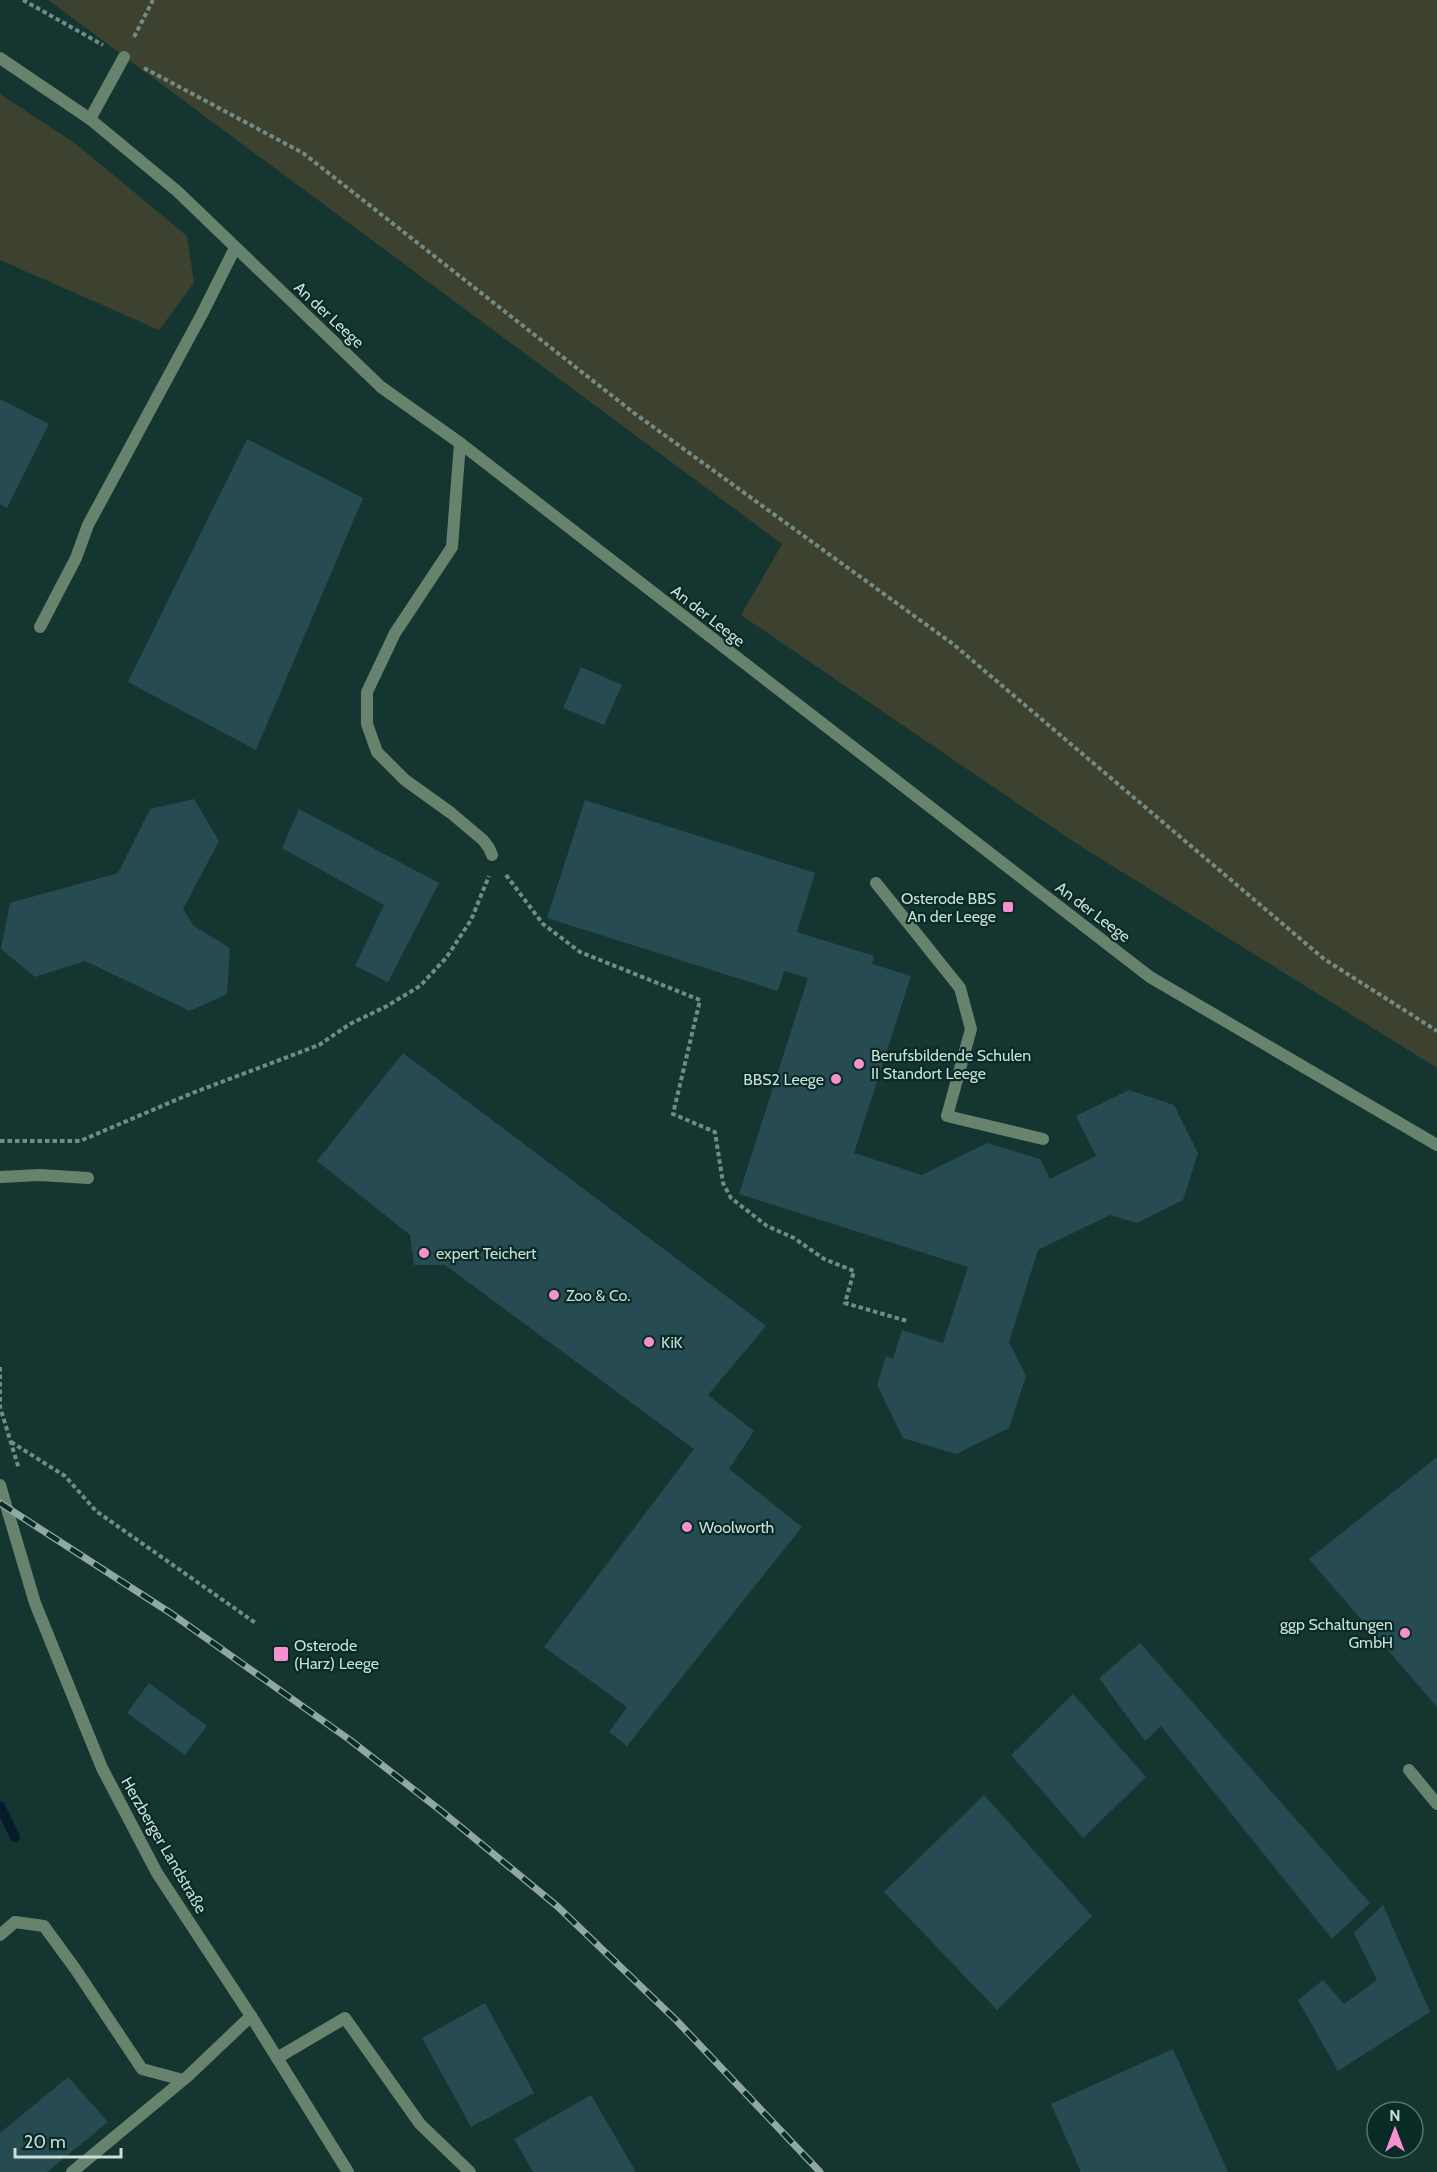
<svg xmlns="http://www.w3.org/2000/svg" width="1437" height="2172" viewBox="0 0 1437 2172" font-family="Cabin,sans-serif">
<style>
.green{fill:#3d412f}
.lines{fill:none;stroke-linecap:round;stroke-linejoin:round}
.stream{stroke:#071b2d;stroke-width:10}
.building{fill:#274b53}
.path{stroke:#728b87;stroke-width:4;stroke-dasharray:4.5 3;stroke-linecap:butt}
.service{stroke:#68836d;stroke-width:12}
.minor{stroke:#68836d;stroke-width:12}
.tertiary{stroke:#68836d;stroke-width:12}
.rail-casing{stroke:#91a7a3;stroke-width:7}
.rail{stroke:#092b26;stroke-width:4.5;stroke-dasharray:14;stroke-linecap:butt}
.poi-dot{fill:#f790ce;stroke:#092b26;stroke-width:2}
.labels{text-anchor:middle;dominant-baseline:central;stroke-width:4.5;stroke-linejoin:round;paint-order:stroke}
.street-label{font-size:16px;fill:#ccdeda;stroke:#092b26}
.poi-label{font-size:16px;fill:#ccdeda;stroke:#092b26;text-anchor:start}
</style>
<rect width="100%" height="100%" fill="#153530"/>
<!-- green -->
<path class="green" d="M48 0H1437V1068L1077 844 741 615 782 544Z
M0 94 76 144 187 236 194 283 159 330 0 260Z"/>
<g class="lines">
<!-- stream -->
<path class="stream" d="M0 1806 15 1837"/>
</g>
<!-- building -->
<path class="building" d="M0 399 49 424 7 508 0 504Z
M247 439 363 498 256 750 128 682Z
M581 667 622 685 604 725 563 708Z
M194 799 219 841 183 909 194 926 230 948 227 994 190 1011 85 961 35 977 1 949 10 903 118 873 150 809Z
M585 800 815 873 797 932 874 956 872 964 911 976 854 1153 922 1175 987 1143 1040 1159 1050 1179 1096 1156 1076 1116 1129 1090 1174 1105 1198 1153 1183 1200 1137 1223 1110 1215 1038 1250 1009 1342 1026 1376 1009 1428 956 1454 903 1438 877 1385 886 1356 893 1359 902 1330 943 1343 968 1267 739 1194 808 978 784 971 778 991 547 918Z
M299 809 439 883 388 982 355 966 384 905 282 848Z
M403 1053 766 1326 708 1395 754 1431 729 1469 802 1527 627 1746 609 1732 627 1707 544 1647 694 1449 445 1265H414L410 1235 317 1161Z
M1437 1457V1707L1309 1559Z
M1140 1643 1370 1903 1332 1939 1161 1726 1145 1741 1099 1678Z
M149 1683 207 1726 185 1755 127 1713Z
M1073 1694 1146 1777 1083 1838 1011 1755Z
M984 1795 1092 1916 997 2010 884 1892Z
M1383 1905 1430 2012 1338 2071 1298 2000 1323 1980 1344 2004 1377 1980 1354 1933Z
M485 2003 534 2093 471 2127 422 2038Z
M1173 2049 1228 2172H1081L1051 2104Z
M68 2077 108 2122 47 2172H0V2133Z
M591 2095 636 2172H533L514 2139Z"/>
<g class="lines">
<!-- path -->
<path class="path" d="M23 0 103 45
M134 37 153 0
M144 68 303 153 634 413 953 644 1324 959 1437 1031
M506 875 543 924 580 952 700 1000 673 1114 715 1132 723 1183 731 1198 767 1226 794 1238 824 1259 854 1271 845 1303 907 1321
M0 1141H80L190 1094 319 1045 350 1024 387 1006 420 986 446 958 471 920 489 876
M0 1367V1407L19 1469
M11 1442 65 1476 96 1511 257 1624"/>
<!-- service -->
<path class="service" d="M90 119 124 57
M460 443 452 547 395 633 367 692V724L377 752 405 780 451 813 483 840 489 848 492 855
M40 627 76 558 88 525 202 314 235 248
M876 883 960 988 971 1029 947 1116 1043 1139
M0 1177 40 1175 88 1178
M1409 1770 1437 1804
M0 1935 15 1922 44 1926 76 1970 142 2069 183 2080
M277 2058 345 2018 420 2124 470 2172
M72 2172 188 2076 251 2016"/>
<!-- minor -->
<path class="minor" d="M0 58 90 119 177 191 381 387 460 443 1150 977 1437 1145"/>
<!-- tertiary -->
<path class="tertiary" d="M0 1485 35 1603 102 1768 157 1873 251 2016 348 2172"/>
<!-- rail casing -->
<g class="rail-casing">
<path id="rail" d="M0 1503 172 1614 350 1740 440 1810 557 1906 676 2020 820 2172"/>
</g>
<!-- rail -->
<use href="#rail" class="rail"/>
</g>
<!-- markers -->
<g class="poi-dot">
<rect x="1002" y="901" width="12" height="12" rx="3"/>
<circle cx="859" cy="1064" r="6"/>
<circle cx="836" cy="1079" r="6"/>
<circle cx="424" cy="1253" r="6"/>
<circle cx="554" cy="1295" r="6"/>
<circle cx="649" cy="1342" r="6"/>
<circle cx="687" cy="1527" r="6"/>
<circle cx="1405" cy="1633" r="6"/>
<rect x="273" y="1646" width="16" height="16" rx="3"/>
</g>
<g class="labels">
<!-- street labels -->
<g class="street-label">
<text transform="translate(329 315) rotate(43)">An der Leege</text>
<text transform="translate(708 616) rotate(38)">An der Leege</text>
<text transform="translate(1093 912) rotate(37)">An der Leege</text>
<text transform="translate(164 1845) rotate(60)">Herzberger Landstraße</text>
</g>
<!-- poi labels -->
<g class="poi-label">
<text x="996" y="898" text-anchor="end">Osterode BBS<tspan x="996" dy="18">An der Leege</tspan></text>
<text x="871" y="1055">Berufsbildende Schulen<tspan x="871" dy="18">II Standort Leege</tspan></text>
<text x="824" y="1079" text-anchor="end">BBS2 Leege</text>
<text x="436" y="1253">expert Teichert</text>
<text x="566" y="1295">Zoo &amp; Co.</text>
<text x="661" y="1342">KiK</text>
<text x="699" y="1527">Woolworth</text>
<text x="1393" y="1624" text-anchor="end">ggp Schaltungen<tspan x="1393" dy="18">GmbH</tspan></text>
<text x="294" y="1645">Osterode<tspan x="294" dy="18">(Harz) Leege</tspan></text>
</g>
</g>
<!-- north arrow -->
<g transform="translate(1395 2130)"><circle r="28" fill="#092b26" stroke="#57736e" stroke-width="1.5"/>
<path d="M0-4.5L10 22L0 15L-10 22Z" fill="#f790ce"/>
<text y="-9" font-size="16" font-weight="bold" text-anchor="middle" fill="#ccdeda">N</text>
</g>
<!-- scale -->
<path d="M15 2148v9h106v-9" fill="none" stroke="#ccdeda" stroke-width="3"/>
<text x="24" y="2148" font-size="18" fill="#ccdeda" stroke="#092b26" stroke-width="4.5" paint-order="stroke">20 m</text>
</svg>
